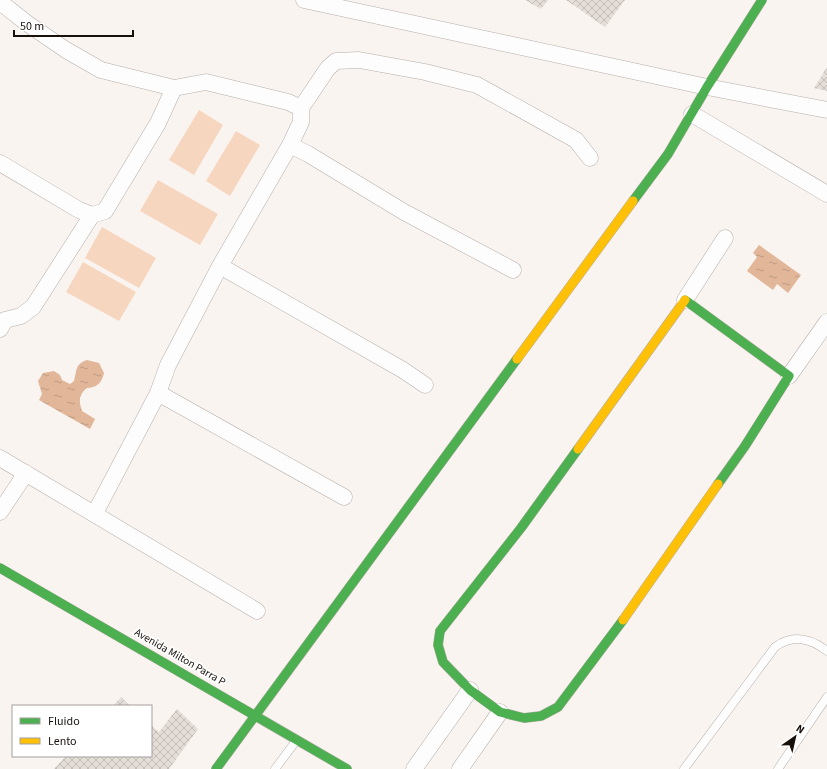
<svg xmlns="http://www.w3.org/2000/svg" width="827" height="769" viewBox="0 0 827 769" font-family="'Source Sans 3',sans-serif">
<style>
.park{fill:#f7d6c0}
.water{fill:url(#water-ripples)}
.building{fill:url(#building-cross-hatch)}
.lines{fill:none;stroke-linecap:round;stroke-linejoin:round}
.lane-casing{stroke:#b5aeaa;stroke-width:9}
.street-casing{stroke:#b5aeaa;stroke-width:17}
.fast-casing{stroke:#b5aeaa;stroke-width:10}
.slow-casing{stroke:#b5aeaa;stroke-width:10}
.lane{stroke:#fefdfd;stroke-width:8}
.street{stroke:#fefdfd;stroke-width:16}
.fast{stroke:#4caf50;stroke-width:9}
.slow{stroke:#ffc107;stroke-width:9}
.labels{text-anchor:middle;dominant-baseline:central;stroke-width:3.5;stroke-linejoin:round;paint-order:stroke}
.street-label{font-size:11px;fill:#18100b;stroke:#fff}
</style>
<defs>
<pattern id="water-ripples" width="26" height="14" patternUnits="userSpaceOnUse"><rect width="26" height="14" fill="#e1b699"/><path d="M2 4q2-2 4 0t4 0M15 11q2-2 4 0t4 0" fill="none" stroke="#c09b82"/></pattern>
<pattern id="building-cross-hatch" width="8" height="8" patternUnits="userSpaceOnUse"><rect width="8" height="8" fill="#e4ddd8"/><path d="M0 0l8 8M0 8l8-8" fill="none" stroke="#c3bdb8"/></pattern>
</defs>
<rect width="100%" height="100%" fill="#faf4f0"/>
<!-- park -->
<path class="park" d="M199 110 223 125 194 175 169 160Z
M236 131 260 145 230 196 206 181Z
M158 180 218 214 200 245 140 211Z
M102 227 156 258 139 288 85 258Z
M83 262 136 292 119 321 66 292Z"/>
<!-- water -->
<path class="water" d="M759 245 801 275 788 293 777 284 773 290 747 271 757 257 753 253Z
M87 360 99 363 104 373C102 383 96 388 87 388 78 395 79 402 82 411L95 419 90 429 39 400 42 394 38 381 43 373 54 371 60 375 62 380 70 384 74 381C77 370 75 364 87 360Z"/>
<!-- building -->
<path class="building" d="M525 0H548L541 9Z
M566 0H625L605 27Z
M827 67V91L814 88Z
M121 697 130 706H113Z
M177 709 198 729 169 769H54L66 756H151V725L159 732Z"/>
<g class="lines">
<!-- lane casing -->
<g class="lane-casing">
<path id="lane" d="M275 769 296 741
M684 769 775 647C793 634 810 638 827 651
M778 769 827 697"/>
</g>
<!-- street casing -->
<g class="street-casing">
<path id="street" d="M304 0 707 87 827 110
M0 2 28 24 66 50 101 70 174 88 206 82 288 102 301 108
M692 114 827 194
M290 145 308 154 404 212 513 270
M0 163 79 210 92 215
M220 266 403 370 425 385
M685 300 725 238
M0 329 5 320 21 316 33 307 92 215 105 211 158 123 174 88
M789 376 827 322
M158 393 344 497
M0 458 257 611
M0 512 26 473
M95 513 158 393 168 365 220 266 290 145 301 122V108L328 68 336 61 359 60 425 72 477 85 576 140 590 158
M414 769 470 690
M460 769 500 712"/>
</g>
<!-- fast casing -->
<g class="fast-casing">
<path id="fast" d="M633 201 668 154 707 87 762 0
M685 300 789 376 745 446 718 484
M578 449 521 528 440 631 438 645 443 662 470 690 500 712 524 718 541 716 558 707 623 620
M0 568 347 769
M216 769 517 359"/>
</g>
<!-- slow casing -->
<g class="slow-casing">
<path id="slow" d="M517 359 633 201
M578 449 685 300
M623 620 718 484"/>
</g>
<!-- lane -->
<use href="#lane" class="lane"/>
<!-- street -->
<use href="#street" class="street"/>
<!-- fast -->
<use href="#fast" class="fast"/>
<!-- slow -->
<use href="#slow" class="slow"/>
</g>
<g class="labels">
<!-- street labels -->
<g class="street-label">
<text transform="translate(180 657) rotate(30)">Avenida Milton Parra P</text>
</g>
</g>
<!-- legend -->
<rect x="12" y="705" width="140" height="52" fill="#ffffff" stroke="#a39f9d"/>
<rect x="20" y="718" width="20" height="6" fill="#4caf50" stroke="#a39f9d"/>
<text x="48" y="725" font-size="12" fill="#18100b">Fluido</text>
<rect x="20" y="738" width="20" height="6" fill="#ffc107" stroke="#a39f9d"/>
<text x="48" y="745" font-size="12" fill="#18100b">Lento</text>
<!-- north arrow -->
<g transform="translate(795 737) rotate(34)" stroke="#ffffff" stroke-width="3" paint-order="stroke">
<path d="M0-3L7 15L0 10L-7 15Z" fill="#18100b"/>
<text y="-6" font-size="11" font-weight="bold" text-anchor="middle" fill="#18100b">N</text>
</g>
<!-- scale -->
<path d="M14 30v6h119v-6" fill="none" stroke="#18100b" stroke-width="2"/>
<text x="20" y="30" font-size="12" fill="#18100b" stroke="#ffffff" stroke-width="3" paint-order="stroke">50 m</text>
</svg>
